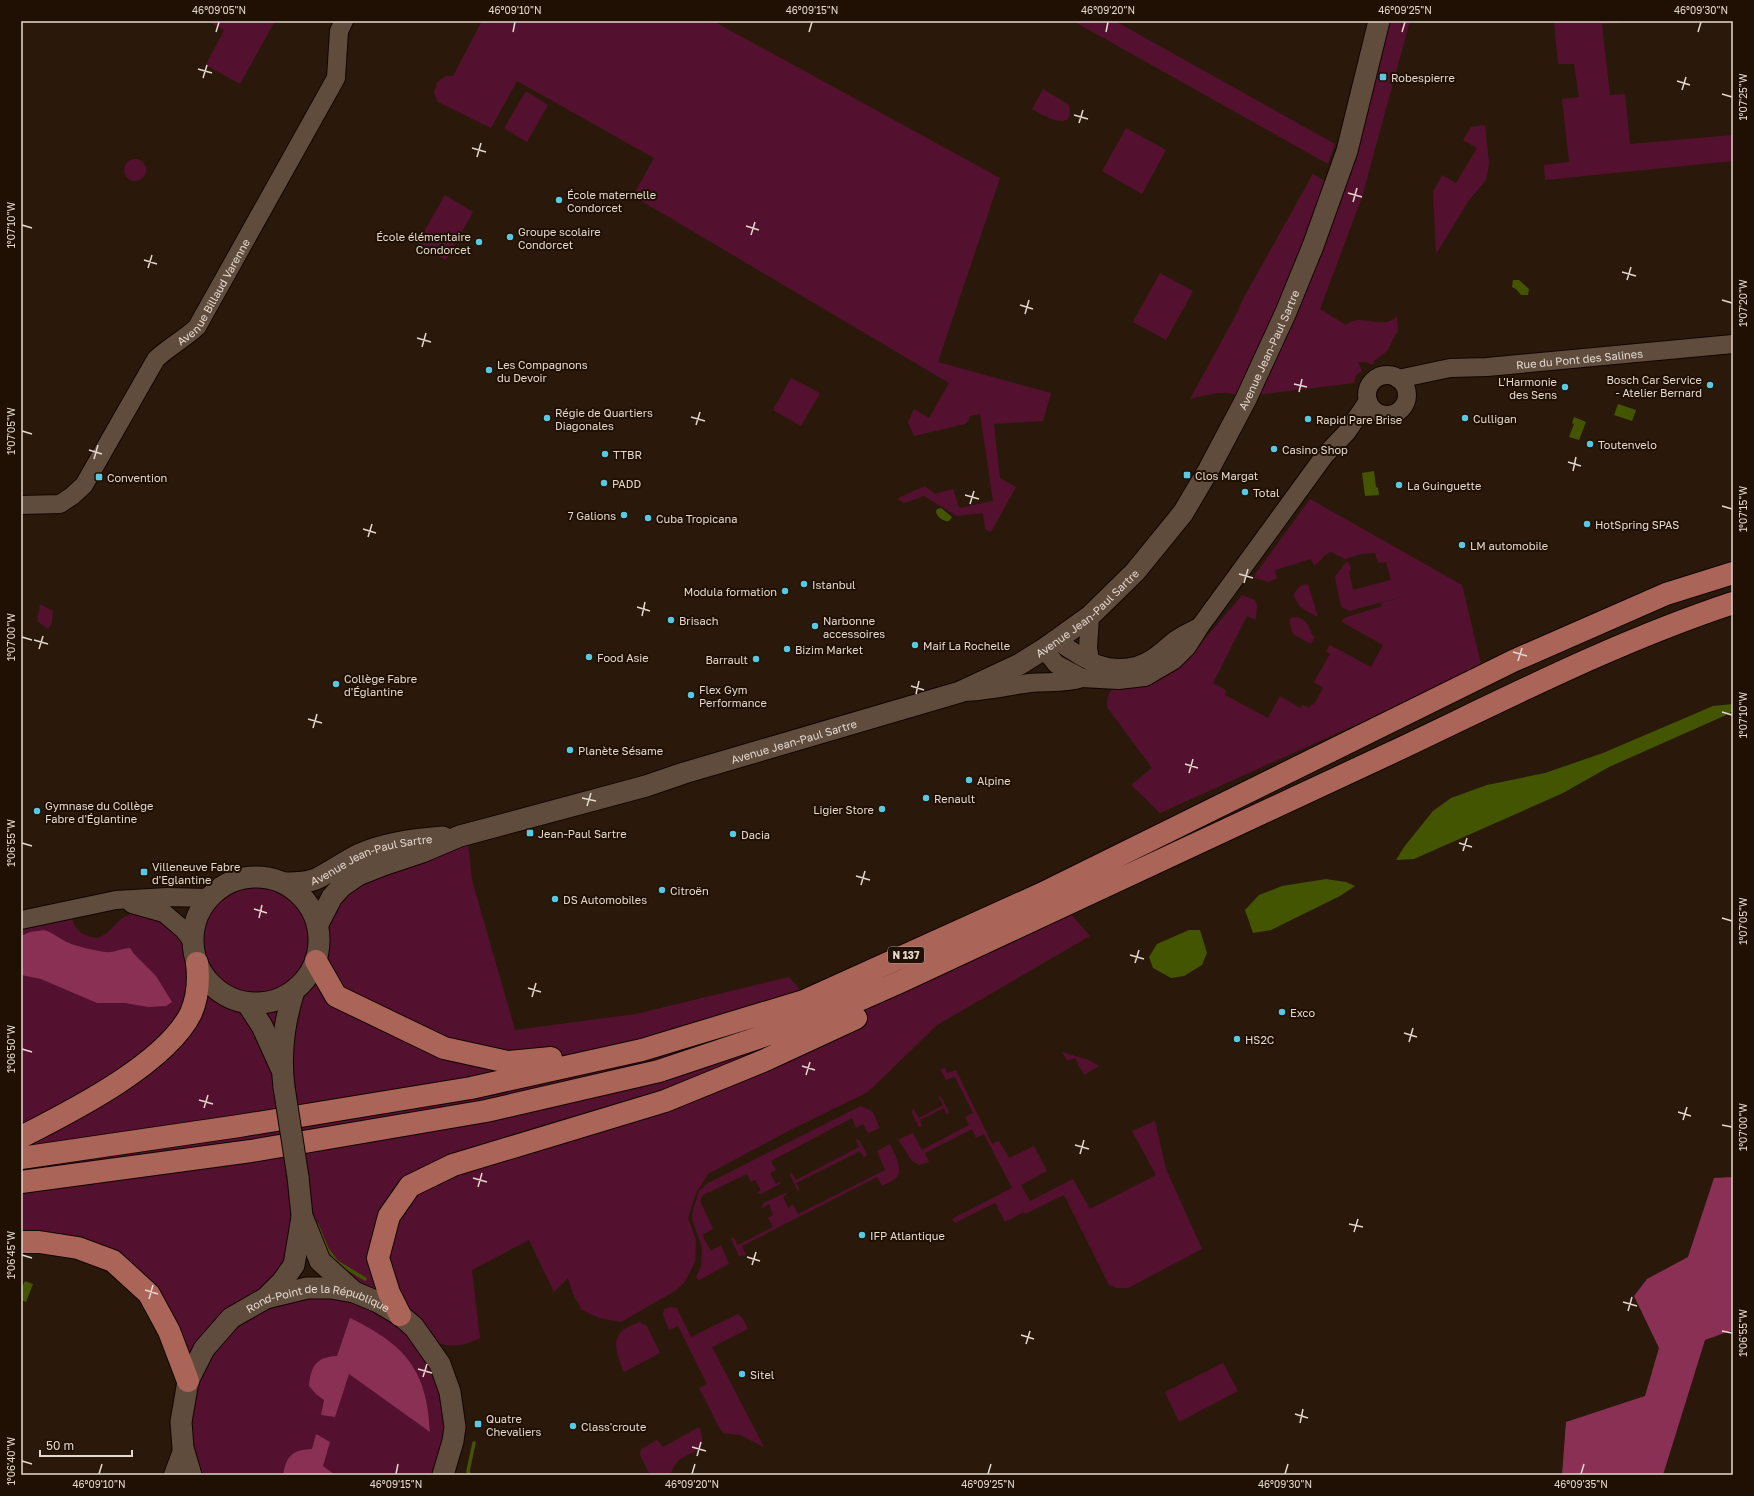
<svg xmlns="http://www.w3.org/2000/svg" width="1754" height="1496" viewBox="0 0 1754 1496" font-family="'Golos Text',sans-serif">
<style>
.green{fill:#54112f;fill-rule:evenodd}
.forest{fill:#8a3055}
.water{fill:#435500}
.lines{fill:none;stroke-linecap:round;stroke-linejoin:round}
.stream{stroke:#435500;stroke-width:3.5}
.tertiary-casing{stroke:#120400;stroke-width:20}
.secondary-casing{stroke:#120400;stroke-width:23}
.trunk-casing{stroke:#120400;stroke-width:24}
.tertiary{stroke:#604c3c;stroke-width:18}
.secondary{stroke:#604c3c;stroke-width:21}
.trunk{stroke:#aa6558;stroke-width:22}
.secondary-bridge-casing{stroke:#120400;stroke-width:23;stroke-linecap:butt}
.secondary-bridge{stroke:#604c3c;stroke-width:21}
.ticks{fill:none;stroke:#e3d7ce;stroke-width:1.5}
.poi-dot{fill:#58c9e3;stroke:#201003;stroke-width:1.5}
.labels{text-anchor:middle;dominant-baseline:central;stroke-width:4;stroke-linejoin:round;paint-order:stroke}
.shield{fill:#201003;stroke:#a89b91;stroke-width:1}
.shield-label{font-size:10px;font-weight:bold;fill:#e3d7ce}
.poi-label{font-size:11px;fill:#e3d7ce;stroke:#201003;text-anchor:start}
.street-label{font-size:11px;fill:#e3d7ce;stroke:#201003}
.neatline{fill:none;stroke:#e3d7ce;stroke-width:1.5}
.ticks-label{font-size:10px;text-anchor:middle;fill:#e3d7ce}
</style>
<rect width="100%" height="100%" fill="#2a190b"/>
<!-- green -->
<path class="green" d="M207 21H275L240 84 206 65 224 30Z
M482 21H713L1000 178 938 362 1051 393 1043 421 994 424 1000 478 1016 487 991 532 985 529 983 513 957 516 924 496 905 503 898 500 900 497 925 486 935 494 953 489 959 508 993 501 980 414 970 416 969 420 965 424 914 436 908 422 914 409 929 418 949 383 633 196 654 158 517 81 491 128 438 102 434 92 437 82 446 76H453Z
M1073 21H1115L1335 144 1328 164Z
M1379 21H1410L1362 197 1320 309 1346 325C1361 311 1383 332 1397 316L1398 330 1387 351 1374 361 1373 365 1366 362H1358L1362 371 1356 375 1354 383 1247 396 1246 399C1225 388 1212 394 1190 399L1237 313 1243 299 1313 174 1334 187Z
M1554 21H1620V23L1602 24 1610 95 1625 94 1630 144 1733 135V161L1545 180 1544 165 1569 162 1562 99 1579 97 1574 64H1558Z
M1043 89 1069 105C1075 135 1043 115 1032 109Z
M526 91 548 105 527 142 504 128Z
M1485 125 1489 163 1486 180 1469 200 1436 254 1433 192 1442 175 1456 183 1477 148 1463 140 1471 127Z
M1126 128 1166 150 1142 194 1102 171Z
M124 170a11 11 0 1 1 22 0a11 11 0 1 1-22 0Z
M445 195 473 212 446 260 417 244Z
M1160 273 1193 291 1166 340 1133 322Z
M791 378 820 393 801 426 773 410Z
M1310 499 1462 585 1482 668 1160 813 1131 785 1152 768 1107 707 1108 696 1112 688 1191 655 1242 595 1255 600 1257 605 1256 620 1247 616 1213 683 1226 690 1225 695 1268 718 1280 696 1300 708 1303 705 1309 708 1312 704 1314 705 1323 688 1314 682 1330 654 1326 651 1330 645 1371 667 1383 645 1342 622 1344 618 1382 606 1381 603 1405 596 1349 611 1341 607 1335 577 1344 564 1348 561 1351 569 1349 572 1353 590 1391 580 1386 562 1378 563 1375 553 1361 554 1345 559 1331 552C1323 555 1321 561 1314 566L1311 559 1275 570 1277 578 1269 582 1255 578 1254 576Z
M1308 584 1318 617C1307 611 1295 607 1294 593L1302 585Z
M40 604 53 611 52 623 48 629 37 621Z
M1293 617C1305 617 1309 625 1312 635L1315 637 1311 644 1293 634 1289 620Z
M467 834 472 880 515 1030 636 1014 789 977 823 1016 1064 906 1090 936 937 1025 868 1092 790 1130 708 1174 696 1193 688 1218 696 1240 695 1262 684 1283 675 1291 621 1322 599 1318 582 1310 573 1294 568 1278 554 1292 529 1240 472 1270 480 1338C463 1346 454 1348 435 1342L450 1392 443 1475H191L177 1351 113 1261 21 1242V921L69 911C75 928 78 936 98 938L106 934 121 919 143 907 193 942C195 933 196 921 200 912 203 904 211 897 218 892 252 864 295 878 315 915L332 897ZM302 1217 331 1288 266 1297 294 1265Z
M1062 1052 1089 1060 1099 1066 1084 1075 1075 1058 1067 1061Z
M945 1068 947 1073 956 1070 992 1144 999 1141 1009 1158 1034 1146 1047 1171 1021 1185 1030 1201 1073 1179 1090 1209 1156 1175 1132 1131 1155 1121 1166 1169 1202 1249 1128 1288H1117L1109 1285 1064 1195 1025 1214 1024 1212 1005 1222 995 1203 955 1223 952 1219 1012 1188 984 1134 976 1138 972 1129 925 1153 929 1162 919 1165 912 1161 899 1141V1139L913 1133 922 1150 969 1125 965 1117 973 1113 955 1077 946 1080 940 1069Z
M938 1096 941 1097 949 1112 947 1115 944 1108 920 1120 922 1126 919 1127 912 1113 913 1108 919 1118 943 1105Z
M861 1106 872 1111 880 1128 868 1133 863 1124 856 1128 852 1118 771 1161 776 1170 770 1173 776 1184 781 1181 780 1184 761 1194 756 1193 761 1190 755 1180 751 1182 747 1174 703 1195 700 1201 713 1229 702 1235 711 1251 721 1245 729 1264 699 1280 696 1278 701 1266 702 1247 692 1219 693 1210 699 1191 708 1183Z
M856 1139 859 1140 867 1154 864 1158 860 1151 796 1183 800 1191 797 1189 790 1175 791 1172 796 1180 859 1147Z
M890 1144C894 1153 904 1169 896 1178 892 1181 886 1184 882 1186L877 1177 742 1246 746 1255 739 1256 731 1239 733 1237 738 1245 773 1227 768 1218 773 1215 769 1204 762 1208 763 1203 786 1193 787 1194 783 1197 788 1208 793 1204 798 1214 885 1170 877 1151Z
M672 1307 677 1308 691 1337 738 1314 743 1319 748 1329 712 1347 764 1447 740 1435 723 1433 720 1429 699 1388 707 1384 678 1326 669 1330 663 1315 664 1309Z
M640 1322 647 1326 660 1353 624 1372C619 1359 610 1341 623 1330 627 1327 635 1324 640 1322Z
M1223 1363 1238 1391 1179 1422 1165 1392Z
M699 1427C710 1453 691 1450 678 1461 674 1465 672 1470 670 1475H650L640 1455 641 1449 657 1440 663 1447Z"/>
<!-- forest -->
<path class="forest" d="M44 930C54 933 60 939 69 943 78 947 97 951 106 952 115 953 122 948 130 948L134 954 156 976 172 1002 166 1006 148 1007 125 1003H97L41 979 21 975V936L30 932Z
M1733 1177V1330L1705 1340 1663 1475H1562L1566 1422 1645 1396 1659 1348 1634 1296 1647 1279 1688 1257 1714 1178Z
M350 1318C405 1345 427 1369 430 1432L349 1374 335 1417 321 1415 324 1400 316 1394 309 1386C311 1366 316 1357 337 1356Z
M316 1434 330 1442 323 1466 335 1475H283C287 1455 292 1450 312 1449Z"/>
<!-- water -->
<path class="water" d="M1513 280H1519L1529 289 1528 295H1521L1516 289 1512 287Z
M1618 404 1636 410 1632 421 1614 415Z
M1574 417 1586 422 1579 440 1569 437 1574 424 1572 423Z
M1374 471 1376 487 1378 488 1379 495 1365 496 1362 473Z
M941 508 952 517 949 521C944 522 937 517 936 512L937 509Z
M1733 704V711L1724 716 1609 767 1563 793 1414 859 1396 860 1404 847 1433 811 1451 798 1487 785 1545 773 1603 753 1713 706Z
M1326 879 1346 882 1355 886 1340 896 1271 930 1253 933 1245 910 1259 895 1282 886Z
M1189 930H1200L1207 953 1202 965 1184 976 1171 978 1153 968 1149 957 1157 944Z
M25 1281 33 1284 26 1302 21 1300V1290Z"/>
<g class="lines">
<!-- stream -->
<path class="stream" d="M317 1225 327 1249 337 1262 365 1279
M469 1475 468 1471 474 1443"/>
<!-- tertiary casing -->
<g class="tertiary-casing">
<g id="tertiary">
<circle cx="1387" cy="395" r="20"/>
<path id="s1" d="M1398 379 1450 368 1487 367 1733 344"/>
<path id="s2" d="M21 505 60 504 72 496 84 485 156 359C169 347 184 339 197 327L336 78 339 31 344 21"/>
<path d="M1057 639C1064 647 1073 651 1082 657 1104 670 1131 673 1153 658 1160 653 1167 647 1174 641 1182 635 1191 631 1199 627"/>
<path d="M1044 649 1056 664 1082 678 1118 680 1145 677 1174 660 1187 647 1201 625 1325 455 1347 432 1368 401"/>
<path d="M1090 661 1088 648 1090 616"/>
<path d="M965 692C987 691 1008 686 1030 683 1047 681 1065 684 1082 678"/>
<path d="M132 904 164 913 184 930 193 942"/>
<path d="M21 920 116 900 167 897 209 898"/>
<path d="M173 1475 183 1448"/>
</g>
</g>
<!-- secondary casing -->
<g class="secondary-casing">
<g id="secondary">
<circle cx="256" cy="940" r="63"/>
<path id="s3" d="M284 883C296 883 309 883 320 877 333 870 346 861 360 854 385 843 415 839 443 837"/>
<path id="s4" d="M318 924 332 897 342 886 358 875 383 865 422 852 460 836 646 786 684 773 960 692 1020 664 1044 649 1090 616 1135 572 1183 513 1209 469 1246 399 1286 312 1313 246 1347 151 1379 21"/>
<path d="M247 1003 262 1026 281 1068"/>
<path d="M284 1087C280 1055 284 1022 294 991"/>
<path d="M298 1177 302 1216 320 1261 354 1292"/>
<path d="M266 1298 282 1282 294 1265 302 1217"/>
<path id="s5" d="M191 1475 183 1448 181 1422 188 1381 204 1349 231 1318 266 1298 307 1288H331L354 1292 378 1302 400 1315 414 1327 440 1364 450 1392 455 1427 453 1441 443 1475"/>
</g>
</g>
<!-- trunk casing -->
<g class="trunk-casing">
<path id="trunk" d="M316 961 336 996 444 1048 508 1062 551 1058
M21 1137C70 1112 166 1064 191 1013 198 997 199 980 197 963
M21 1158 239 1126 471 1088 642 1050 804 1001 1041 894 1513 661 1666 594 1733 573
M21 1182 251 1151 486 1111 659 1071 823 1016 902 981C1065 905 1229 829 1393 752 1505 699 1615 642 1733 603
M21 1242H39L78 1248 113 1261 149 1294 169 1331 188 1381
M400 1315 389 1293 378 1258 389 1216 410 1186 453 1165 665 1101 763 1061 856 1018"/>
</g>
<!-- tertiary -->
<use href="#tertiary" class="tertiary"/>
<!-- secondary -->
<use href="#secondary" class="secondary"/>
<!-- trunk -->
<use href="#trunk" class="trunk"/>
<!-- secondary-bridge casing -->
<g class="secondary-bridge-casing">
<path id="secondary-bridge" d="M284 1087 298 1177"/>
</g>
<!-- secondary-bridge -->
<use href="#secondary-bridge" class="secondary-bridge"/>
</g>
<!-- ticks -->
<path class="ticks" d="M216 32 219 22M513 32 515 22M809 32 812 22M1106 32 1108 22M1402 32 1405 22M1698 32 1701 22M198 69 212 73M203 78 207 65M1677 81 1690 85M1682 90 1686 77M1722 94 1732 97M1074 115 1088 119M1079 123 1083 110M472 148 486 152M477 157 481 143M1348 193 1362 197M1353 202 1357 188M22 225 32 228M746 226 759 230M751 235 755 222M144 260 157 264M148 268 152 255M1622 272 1636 276M1627 280 1631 267M1722 300 1732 303M1020 305 1033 309M1025 314 1029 300M417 338 431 342M422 347 426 333M1294 384 1307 387M1299 392 1302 379M691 417 705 421M696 425 700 412M22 431 32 434M89 450 102 454M94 459 98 445M1568 462 1581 466M1573 471 1576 457M965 495 979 499M970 504 974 491M1722 506 1732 509M363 529 376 533M368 537 372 524M1239 574 1253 578M1244 583 1248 569M637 607 650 611M642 616 645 602M22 637 32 640M34 640 48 644M39 649 43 636M1513 652 1527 656M1518 661 1522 648M911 686 924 690M916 694 919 681M1722 712 1732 715M308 719 322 723M313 728 317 714M1185 764 1198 768M1189 773 1193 759M582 798 596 801M587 806 591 793M22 843 32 846M1459 843 1472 847M1463 851 1467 838M856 876 870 880M861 885 865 871M254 909 267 913M259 918 262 905M1722 918 1732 921M1130 955 1144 959M1135 963 1139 950M528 988 541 992M532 997 536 983M1404 1033 1417 1037M1409 1042 1413 1028M22 1049 32 1052M802 1066 815 1070M806 1075 810 1062M199 1100 213 1104M204 1108 208 1095M1678 1112 1691 1116M1683 1120 1687 1107M1722 1125 1732 1127M1075 1145 1089 1149M1080 1154 1084 1140M473 1178 487 1182M478 1187 482 1173M1349 1224 1363 1227M1354 1232 1358 1219M22 1255 32 1258M747 1257 760 1261M752 1265 756 1252M145 1290 158 1294M149 1299 153 1285M1623 1302 1637 1306M1628 1311 1632 1297M1722 1331 1732 1333M1021 1335 1034 1339M1026 1344 1030 1331M418 1369 432 1373M423 1377 427 1364M1295 1414 1308 1418M1300 1423 1303 1409M692 1447 706 1451M697 1456 701 1442M22 1461 32 1464M99 1474 102 1464M396 1474 398 1464M692 1474 695 1464M988 1474 991 1464M1285 1474 1288 1464M1581 1474 1584 1464"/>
<!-- markers -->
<g class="poi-dot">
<rect x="1379" y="73" width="8" height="8" rx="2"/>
<circle cx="559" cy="200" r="4"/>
<circle cx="510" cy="237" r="4"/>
<circle cx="479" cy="242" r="4"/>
<circle cx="489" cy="370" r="4"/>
<circle cx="1710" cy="385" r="4"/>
<circle cx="1565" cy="387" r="4"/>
<circle cx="547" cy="418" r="4"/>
<circle cx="1465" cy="418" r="4"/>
<circle cx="1308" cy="419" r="4"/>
<circle cx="1590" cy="444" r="4"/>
<circle cx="1274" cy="449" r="4"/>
<circle cx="605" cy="454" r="4"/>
<rect x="1183" y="471" width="8" height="8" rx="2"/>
<rect x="95" y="473" width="8" height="8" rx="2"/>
<circle cx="604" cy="483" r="4"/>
<circle cx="1399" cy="485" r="4"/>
<circle cx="1245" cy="492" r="4"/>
<circle cx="624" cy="515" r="4"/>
<circle cx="648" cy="518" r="4"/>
<circle cx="1587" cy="524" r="4"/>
<circle cx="1462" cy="545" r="4"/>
<circle cx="804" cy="584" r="4"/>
<circle cx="785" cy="591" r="4"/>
<circle cx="671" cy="620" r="4"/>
<circle cx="815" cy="626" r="4"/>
<circle cx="915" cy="645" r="4"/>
<circle cx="787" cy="649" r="4"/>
<circle cx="589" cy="657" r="4"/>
<circle cx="756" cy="659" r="4"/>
<circle cx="336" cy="684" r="4"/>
<circle cx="691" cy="695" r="4"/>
<circle cx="570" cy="750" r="4"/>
<circle cx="969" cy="780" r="4"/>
<circle cx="926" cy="798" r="4"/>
<circle cx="882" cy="809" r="4"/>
<circle cx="37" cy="811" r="4"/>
<rect x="526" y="829" width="8" height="8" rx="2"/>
<circle cx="733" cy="834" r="4"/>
<rect x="140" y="868" width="8" height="8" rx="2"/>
<circle cx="662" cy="890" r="4"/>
<circle cx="555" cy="899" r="4"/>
<circle cx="1282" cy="1012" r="4"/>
<circle cx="1237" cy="1039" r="4"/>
<circle cx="862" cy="1235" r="4"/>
<circle cx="742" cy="1374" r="4"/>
<rect x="474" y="1420" width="8" height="8" rx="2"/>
<circle cx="573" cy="1426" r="4"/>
</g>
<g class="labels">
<!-- shield labels -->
<rect class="shield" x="888" y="947" width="36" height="16" rx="3"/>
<g class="shield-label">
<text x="906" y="955">N 137</text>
</g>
<!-- poi labels -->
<g class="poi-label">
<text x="1391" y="77">Robespierre</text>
<text x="567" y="194">École maternelle<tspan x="567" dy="13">Condorcet</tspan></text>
<text x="518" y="231">Groupe scolaire<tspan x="518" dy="13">Condorcet</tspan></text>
<text x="471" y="236" text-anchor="end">École élémentaire<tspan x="471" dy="13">Condorcet</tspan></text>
<text x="497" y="364">Les Compagnons<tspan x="497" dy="13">du Devoir</tspan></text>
<text x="1702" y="379" text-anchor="end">Bosch Car Service<tspan x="1702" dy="13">- Atelier Bernard</tspan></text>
<text x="1557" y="381" text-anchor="end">L'Harmonie<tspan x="1557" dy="13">des Sens</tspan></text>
<text x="555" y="412">Régie de Quartiers<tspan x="555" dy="13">Diagonales</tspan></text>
<text x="1473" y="418">Culligan</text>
<text x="1316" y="419">Rapid Pare Brise</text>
<text x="1598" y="444">Toutenvelo</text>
<text x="1282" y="449">Casino Shop</text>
<text x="613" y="454">TTBR</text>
<text x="1195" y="475">Clos Margat</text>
<text x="107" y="477">Convention</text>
<text x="612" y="483">PADD</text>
<text x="1407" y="485">La Guinguette</text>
<text x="1253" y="492">Total</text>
<text x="616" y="515" text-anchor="end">7 Galions</text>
<text x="656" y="518">Cuba Tropicana</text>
<text x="1595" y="524">HotSpring SPAS</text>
<text x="1470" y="545">LM automobile</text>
<text x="812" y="584">Istanbul</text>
<text x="777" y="591" text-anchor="end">Modula formation</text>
<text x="679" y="620">Brisach</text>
<text x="823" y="620">Narbonne<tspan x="823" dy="13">accessoires</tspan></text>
<text x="923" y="645">Maif La Rochelle</text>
<text x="795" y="649">Bizim Market</text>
<text x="597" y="657">Food Asie</text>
<text x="748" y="659" text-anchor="end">Barrault</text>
<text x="344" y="678">Collège Fabre<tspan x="344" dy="13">d'Églantine</tspan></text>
<text x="699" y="689">Flex Gym<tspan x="699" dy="13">Performance</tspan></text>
<text x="578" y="750">Planète Sésame</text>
<text x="977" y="780">Alpine</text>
<text x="934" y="798">Renault</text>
<text x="45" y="805">Gymnase du Collège<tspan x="45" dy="13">Fabre d'Églantine</tspan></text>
<text x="874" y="809" text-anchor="end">Ligier Store</text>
<text x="538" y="833">Jean-Paul Sartre</text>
<text x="741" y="834">Dacia</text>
<text x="152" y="866">Villeneuve Fabre<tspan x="152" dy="13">d'Eglantine</tspan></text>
<text x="670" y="890">Citroën</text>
<text x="563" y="899">DS Automobiles</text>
<text x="1290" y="1012">Exco</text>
<text x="1245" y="1039">HS2C</text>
<text x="870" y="1235">IFP Atlantique</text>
<text x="750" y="1374">Sitel</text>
<text x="486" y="1418">Quatre<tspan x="486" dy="13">Chevaliers</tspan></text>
<text x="581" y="1426">Class'croute</text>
</g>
<!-- street labels -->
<g class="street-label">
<text stroke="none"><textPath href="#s2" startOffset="305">Avenue Billaud Varenne</textPath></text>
<text stroke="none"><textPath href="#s4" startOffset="1169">Avenue Jean-Paul Sartre</textPath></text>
<text stroke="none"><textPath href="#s1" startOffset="183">Rue du Pont des Salines</textPath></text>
<text stroke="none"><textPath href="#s4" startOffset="845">Avenue Jean-Paul Sartre</textPath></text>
<text stroke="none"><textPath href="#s4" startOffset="521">Avenue Jean-Paul Sartre</textPath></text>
<text stroke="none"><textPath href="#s3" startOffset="92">Avenue Jean-Paul Sartre</textPath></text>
<text stroke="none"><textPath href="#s5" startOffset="266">Rond-Point de la République</textPath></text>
</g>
</g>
<!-- border -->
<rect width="1754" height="1496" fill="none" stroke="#201003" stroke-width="44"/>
<!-- scale -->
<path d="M40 1450v6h92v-6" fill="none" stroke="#e3d7ce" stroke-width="2"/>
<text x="46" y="1450" font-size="12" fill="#e3d7ce" stroke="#201003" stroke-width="3" paint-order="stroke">50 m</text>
<rect x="22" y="22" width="1710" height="1452" class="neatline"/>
<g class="ticks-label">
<text x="219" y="14">46°09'05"N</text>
<text x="515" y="14">46°09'10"N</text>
<text x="812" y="14">46°09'15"N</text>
<text x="1108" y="14">46°09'20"N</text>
<text x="1405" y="14">46°09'25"N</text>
<text x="1701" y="14">46°09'30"N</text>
<text transform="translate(1743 97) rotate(-90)" y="4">1°07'25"W</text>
<text transform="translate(11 225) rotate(-90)" y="4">1°07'10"W</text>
<text transform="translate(1743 303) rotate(-90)" y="4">1°07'20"W</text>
<text transform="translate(11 431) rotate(-90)" y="4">1°07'05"W</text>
<text transform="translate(1743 509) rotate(-90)" y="4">1°07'15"W</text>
<text transform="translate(11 637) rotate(-90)" y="4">1°07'00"W</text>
<text transform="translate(1743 715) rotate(-90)" y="4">1°07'10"W</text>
<text transform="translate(11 843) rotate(-90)" y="4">1°06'55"W</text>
<text transform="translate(1743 921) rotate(-90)" y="4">1°07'05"W</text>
<text transform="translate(11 1049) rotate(-90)" y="4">1°06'50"W</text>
<text transform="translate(1743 1127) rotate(-90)" y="4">1°07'00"W</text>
<text transform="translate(11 1255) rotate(-90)" y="4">1°06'45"W</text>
<text transform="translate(1743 1333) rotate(-90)" y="4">1°06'55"W</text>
<text transform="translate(11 1461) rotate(-90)" y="4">1°06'40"W</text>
<text x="99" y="1488">46°09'10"N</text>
<text x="396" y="1488">46°09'15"N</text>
<text x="692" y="1488">46°09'20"N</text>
<text x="988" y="1488">46°09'25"N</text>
<text x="1285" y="1488">46°09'30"N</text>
<text x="1581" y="1488">46°09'35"N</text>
</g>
</svg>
